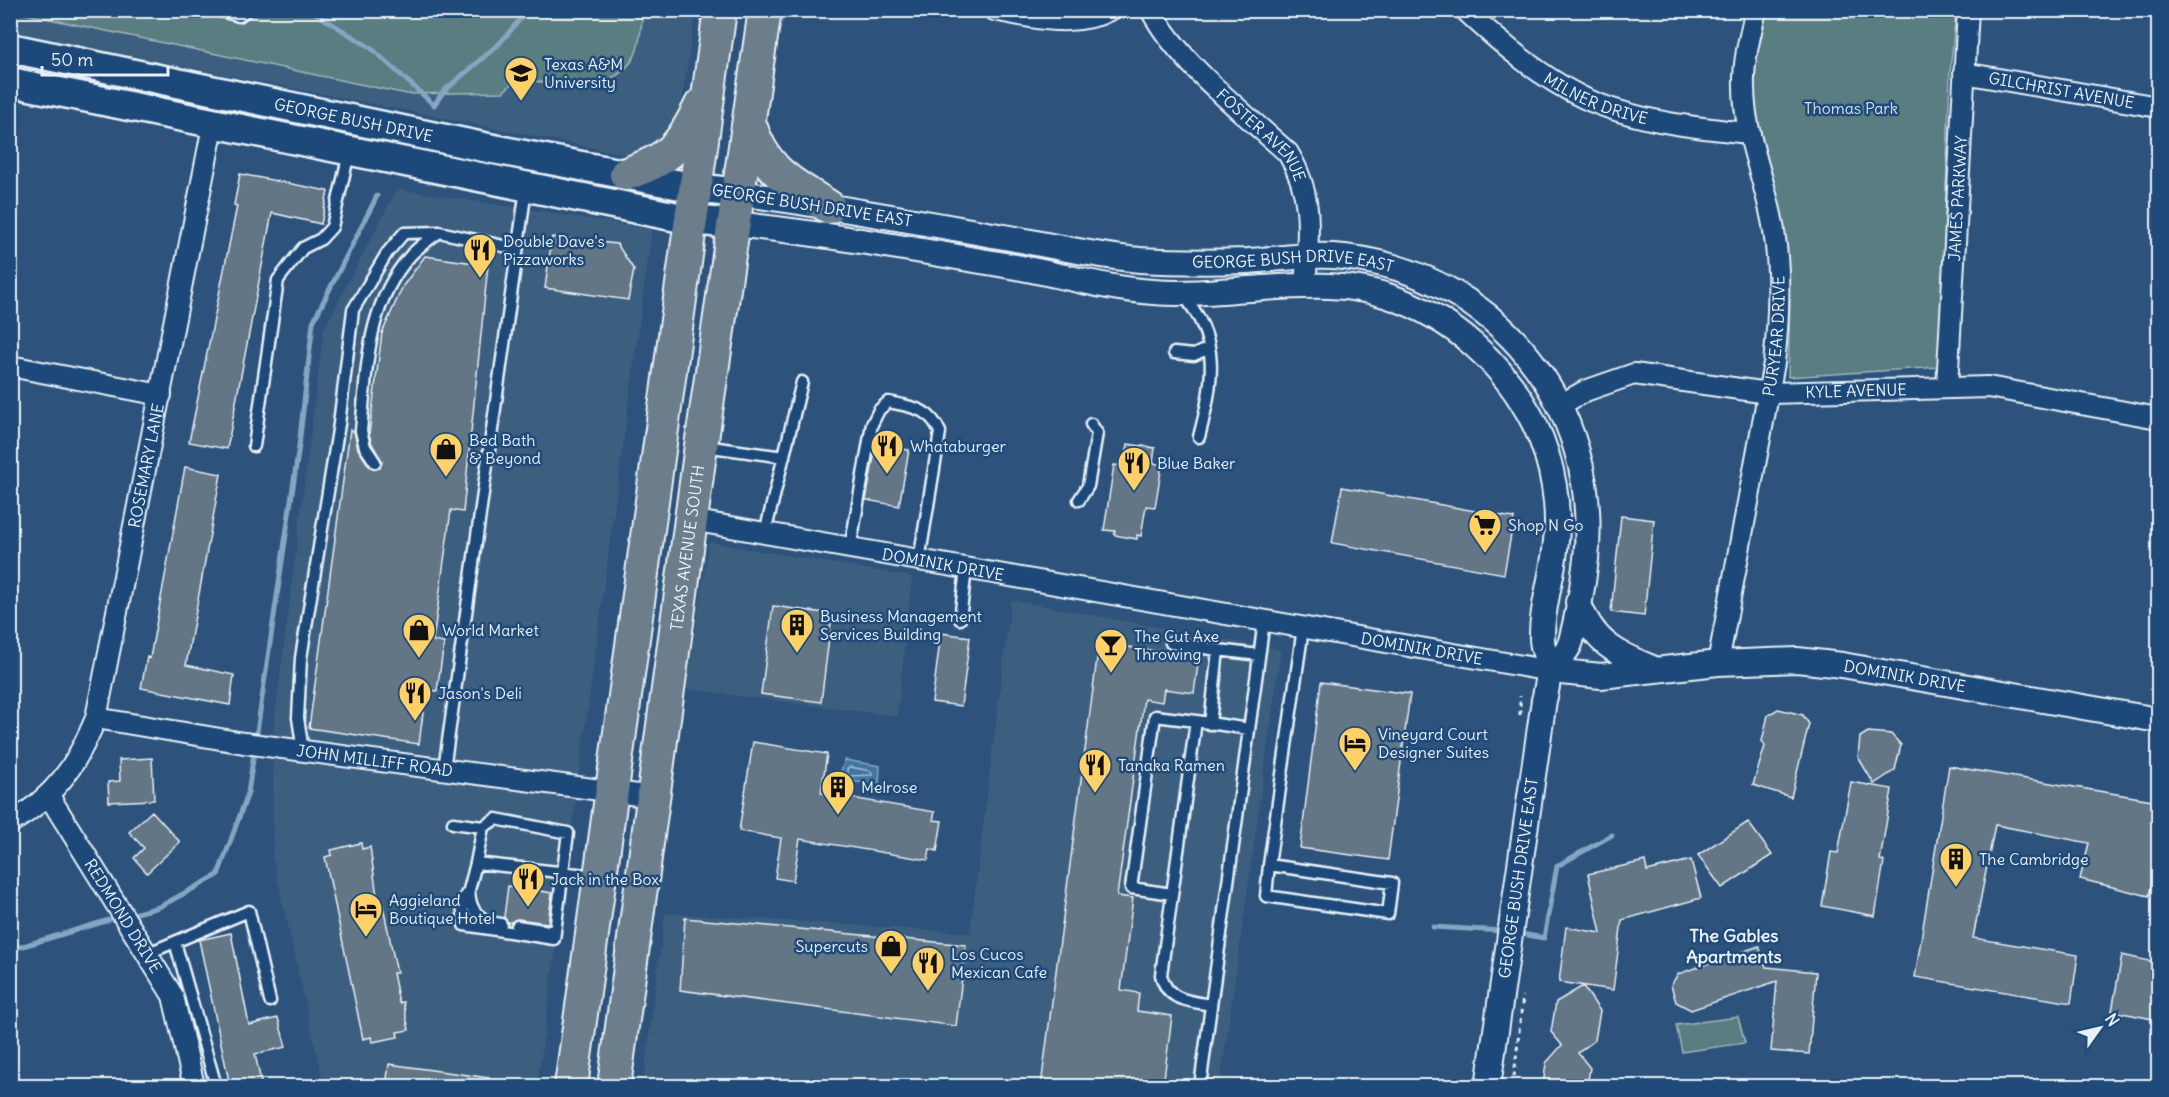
<svg xmlns="http://www.w3.org/2000/svg" width="2169" height="1097" viewBox="0 0 2169 1097" font-family="Delius,sans-serif">
<style>
.built{fill:#3e5e7f}
.green{fill:#5a7d82;stroke:#a1b7bd;stroke-width:1.5}
.water{fill:#41749e;stroke:#84a6c2;stroke-width:1.5}
.lines{fill:none;stroke-linecap:round;stroke-linejoin:round}
.shore{stroke:#a5bfd4;stroke-width:1.5}
.stream{stroke:#84a6c2;stroke-width:5}
.building{fill:#647685;stroke:#e8f1f8;stroke-width:1.5}
.service-casing{stroke:#e8f1f8;stroke-width:15}
.minor-casing{stroke:#e8f1f8;stroke-width:24}
.tertiary-casing{stroke:#e8f1f8;stroke-width:28}
.secondary-casing{stroke:#e8f1f8;stroke-width:33}
.primary-casing{stroke:#e8f1f8;stroke-width:36}
.path{stroke:#e8f1f8;stroke-width:3;stroke-dasharray:4.5 4.5;stroke-linecap:butt}
.service{stroke:#1f4a7a;stroke-width:10}
.minor{stroke:#1f4a7a;stroke-width:20}
.tertiary{stroke:#1f4a7a;stroke-width:24}
.secondary{stroke:#1f4a7a;stroke-width:28}
.primary{stroke:#6c7d8c;stroke-width:32}
.labels{text-anchor:middle;dominant-baseline:central;stroke-width:5;stroke-linejoin:round;paint-order:stroke}
.poi-label{font-size:16px;fill:#e8f1f8;stroke:#1f4a7a;text-anchor:start}
.street-label{font-size:16px;fill:#e8f1f8;stroke:#1f4a7a}
.park-label{font-size:16px;fill:#d3e0e6;stroke:#1f4a7a}
.neighbourhood-label{font-size:18px;font-weight:bold;fill:#e8f1f8;stroke:#1f4a7a}
</style>
<rect width="100%" height="100%" fill="#2d537c"/>
<filter id="ink" filterUnits="userSpaceOnUse"><feTurbulence type="fractalNoise" baseFrequency=".0167" numOctaves="2"/><feDisplacementMap in="SourceGraphic" scale="12" xChannelSelector="R" yChannelSelector="G"/><feConvolveMatrix kernelMatrix="1 2 1 2 8 2 1 2 1" color-interpolation-filters="sRGB"/></filter>
<g filter="url(#ink)">
<!-- built -->
<path class="built" d="M10 11H696L677 131 639 157 11 32Z
M397 189 652 229 537 1086H324L273 859V732L324 329Z
M709 542 912 577 897 716 686 689Z
M1011 600 1281 650 1220 1086H643L665 913 970 933Z"/>
<!-- green -->
<path class="green" d="M11 11H643C641 24 641 45 634 57 611 98 556 83 517 79L503 92 407 94Z
M1760 11H1956L1950 73 1940 367 1788 377 1790 301 1776 217 1756 142 1751 85Z
M1738 1017 1745 1043 1682 1052 1676 1025Z"/>
<!-- water -->
<path class="water" d="M845 760 880 766 879 784 844 781 839 777Z"/>
<g class="lines">
<!-- shore -->
<path class="shore" d="M850 767 871 771 873 775 848 776 847 769Z"/>
<!-- stream -->
<path class="stream" d="M310 10 371 48 434 105 444 91 500 43 528 10
M137 913 159 907 218 875 248 793 299 446 313 322 377 196
M1433 927 1503 931
M1515 933 1544 938 1557 866 1612 835
M10 950 109 920"/>
</g>
<!-- building -->
<path class="building" d="M240 174 328 191 321 224 272 213 227 449 189 442 237 206 234 205Z
M552 237 617 244 634 270 628 300 545 288Z
M425 256 488 265 463 512 451 510 433 641 444 643 437 691 426 690 419 744 309 728 350 430 354 431 358 449 369 466 375 469 380 468 382 461 372 444 369 434 382 333 403 286Z
M878 435 893 438 892 447 909 450 899 506 866 500Z
M1128 444 1155 448 1153 463 1162 465 1155 507 1146 506 1141 536 1137 535V539L1114 535 1115 531 1104 530 1114 465 1124 466Z
M185 467 221 474 186 665 234 675 230 705 141 688 147 657 150 658Z
M1342 487 1514 518 1504 574 1332 543Z
M1621 516 1654 520 1644 616 1611 612Z
M773 606 832 614 821 702 761 694Z
M941 633 970 637 961 706 932 702Z
M1099 643 1199 657 1194 693 1164 689 1162 702 1144 699 1117 896 1133 898 1121 990 1139 993 1137 1011 1172 1016 1163 1086H1041Z
M1321 682 1410 694 1388 860 1300 848Z
M1778 709 1803 715 1809 724 1791 797 1753 785 1765 746 1762 741 1768 715Z
M1868 732 1891 734 1901 745 1895 770 1874 784 1858 757 1860 737Z
M753 742 827 754 821 793 935 812 933 820 942 821 937 851 930 849 928 860 800 839 793 881 775 878 781 838 739 831Z
M152 758 154 800 109 802 108 782 120 781 119 760Z
M1949 766 2158 801V855L2149 896 2080 879 2089 843 1995 825 1973 938 2078 955 2071 1003 1915 977Z
M1851 782 1892 789 1880 860 1884 861 1875 916 1822 906 1831 852 1838 853Z
M152 811 180 842 147 873 134 858 144 848 129 832Z
M1748 822 1772 855 1722 888 1698 855Z
M361 843 362 849 370 847 378 903 382 902 397 973H393L399 1003 403 1002 409 1030 397 1032 398 1037 372 1042 371 1037 363 1039 325 857 332 855 331 850Z
M1691 860 1701 898 1622 920 1613 990 1559 982 1566 927 1601 933 1588 874 1645 861 1647 871Z
M508 886 552 893 548 923 518 919 508 923 504 917Z
M685 918 966 945 956 1026 680 990Z
M231 933 249 1025 278 1018 286 1047 255 1054 262 1086H230L199 940Z
M1759 946 1766 967 1816 972 1809 1054 1771 1051 1777 981 1691 1010 1676 1002 1671 985 1678 974Z
M2122 955 2158 963V1020L2112 1011Z
M1583 986 1600 1011 1595 1040 1578 1053 1590 1068 1587 1086H1543L1546 1063 1562 1045 1551 1032 1556 1002Z
M389 1064 489 1078 488 1086H386Z"/>
<g class="lines">
<!-- service casing -->
<g class="service-casing">
<path id="service" d="M217 10 239 16 247 10
M1182 294C1222 339 1213 383 1199 437
M1174 353 1194 355 1209 348
M254 446 278 280 303 248 321 239 332 227 349 153
M704 446 784 457
M375 462 365 447 361 431C367 369 366 306 410 256 418 247 429 240 439 232
M1079 500 1088 486 1097 433 1091 424
M765 533 802 382
M850 549 872 424 879 410 888 402C912 407 930 408 940 432L919 561
M960 619 966 569
M1171 643 1218 650
M1210 724 1218 650 1259 655
M303 751 298 718 301 658 339 424 353 310 387 253 404 233 439 232 517 249
M444 769 526 189
M453 823 483 827
M476 863 469 890 462 901 464 925 554 939 568 833 496 819 483 827 476 863 596 876
M1269 865 1392 883 1388 914 1266 896 1269 865 1303 628
M469 891C470 912 480 921 501 924
M1172 894 1131 888 1155 716 1196 721
M517 926 555 932
M175 942 216 1086
M146 954 249 911 270 1001
M1211 1005C1189 1001 1167 1001 1161 975L1196 721 1249 729
M1200 1086 1264 621"/>
</g>
<!-- minor casing -->
<g class="minor-casing">
<g id="minor">
<path d="M994 10C1031 17 1074 29 1110 10"/>
<path id="s1" d="M1151 10C1178 62 1244 113 1288 153 1315 197 1308 238 1305 287"/>
<path id="s2" d="M1465 10C1500 43 1540 77 1584 98 1634 121 1696 128 1750 133"/>
<path id="s3" d="M1964 73 2158 107"/>
<path d="M10 366 161 395"/>
<path id="s4" d="M1947 387 1968 10"/>
<path id="s5" d="M1560 405 1585 391 1634 374 1768 393 1988 387 2158 418"/>
<path id="s6" d="M691 520 1551 671"/>
<path id="s7" d="M1718 663 1774 363C1779 319 1781 275 1774 231 1767 183 1744 137 1744 87 1743 62 1750 35 1756 10"/>
<path id="s8" d="M96 718 244 743 653 797"/>
<path id="s9" d="M49 796 173 996 194 1086"/>
<path id="s10" d="M10 823C56 796 76 766 96 718L214 121"/>
</g>
</g>
<!-- tertiary casing -->
<g class="tertiary-casing">
<g id="tertiary">
<path id="s11" d="M738 193C829 205 920 222 1010 238 1053 246 1097 256 1140 260 1176 262 1212 262 1248 261 1280 259 1312 253 1344 257 1497 274 1602 406 1586 559 1583 585 1578 615 1571 641 1568 653 1556 660 1551 671 1547 679 1547 691 1544 700L1488 1086"/>
<path d="M734 224C828 234 923 251 1016 267 1062 275 1107 289 1153 292 1227 298 1318 272 1388 296 1452 317 1505 364 1535 425 1553 462 1561 509 1555 550 1552 579 1541 610 1542 639 1542 649 1548 661 1551 671"/>
<path d="M1578 602C1594 643 1614 652 1652 668"/>
<path id="s12" d="M1551 671 1601 676 1718 663 1797 660 1842 665 2158 720"/>
</g>
</g>
<!-- secondary casing -->
<g class="secondary-casing">
<g id="secondary">
<path id="s13" d="M10 48 488 148 696 188 738 193"/>
<path d="M10 82 692 220 734 224"/>
</g>
</g>
<!-- primary casing -->
<g class="primary-casing">
<g id="primary">
<path d="M749 122C765 172 788 181 829 207"/>
<path d="M626 174C671 158 680 148 701 105"/>
<path d="M571 1086 720 10"/>
<path id="s14" d="M614 1086 701 446 765 10"/>
</g>
</g>
<!-- path -->
<path class="path" d="M1520 715V696
M1513 1086 1523 996"/>
<!-- service -->
<use href="#service" class="service"/>
<!-- minor -->
<use href="#minor" class="minor"/>
<!-- tertiary -->
<use href="#tertiary" class="tertiary"/>
<!-- secondary -->
<use href="#secondary" class="secondary"/>
<!-- primary -->
<use href="#primary" class="primary"/>
</g>
</g>
<!-- icons -->
<defs>
<g id="university-pin" transform="scale(1.725)"><path d="M0 17L-7.5 6A9.5 9.5 0 1 1 7.5 6Z" fill="#ffd166" stroke="#1f4a7a"/><path d="M0-5L7-2L0 1L-7-2ZM-4 1L0 2.5L4 1V4Q0 6-4 4Z" fill="#111"/></g>
<g id="restaurant-pin" transform="scale(1.725)"><path d="M0 17L-7.5 6A9.5 9.5 0 1 1 7.5 6Z" fill="#ffd166" stroke="#1f4a7a"/><path d="M-5-6h1v4h1v-4h1v4h1v-4h1v5L-1.5 .5V6h-2V.5L-5-1ZM5-6V6H3V1.5H1.5Q1.5-4 5-6Z" fill="#111"/></g>
<g id="shop-pin" transform="scale(1.725)"><path d="M0 17L-7.5 6A9.5 9.5 0 1 1 7.5 6Z" fill="#ffd166" stroke="#1f4a7a"/><path d="M-5-2.5h2.3a2.7 3.5 0 0 1 5.4 0H5L5.5 6h-11ZM-1.5-2.5h3a1.5 2.3 0 0 0-3 0Z" fill="#111"/></g>
<g id="supermarket-pin" transform="scale(1.725)"><path d="M0 17L-7.5 6A9.5 9.5 0 1 1 7.5 6Z" fill="#ffd166" stroke="#1f4a7a"/><path d="M-6-5.5h2.5l.6 2H6L4.5 2H-2.5L-4.4-4H-6ZM-1.5 3.2a1.3 1.3 0 1 0 .1 0ZM3 3.2a1.3 1.3 0 1 0 .1 0Z" fill="#111"/></g>
<g id="building-pin" transform="scale(1.725)"><path d="M0 17L-7.5 6A9.5 9.5 0 1 1 7.5 6Z" fill="#ffd166" stroke="#1f4a7a"/><path d="M-4-6H4V6H1V3H-1V6H-4ZM-2.5-4.3h1.7v1.8h-1.7ZM.8-4.3h1.7v1.8H.8ZM-2.5-1h1.7V.8h-1.7ZM.8-1h1.7V.8H.8Z" fill="#111"/></g>
<g id="bar-pin" transform="scale(1.725)"><path d="M0 17L-7.5 6A9.5 9.5 0 1 1 7.5 6Z" fill="#ffd166" stroke="#1f4a7a"/><path d="M-6-5H6L.8 .8V4.5H3.5V6h-7V4.5H-.8V.8Z" fill="#111"/></g>
<g id="hotel-pin" transform="scale(1.725)"><path d="M0 17L-7.5 6A9.5 9.5 0 1 1 7.5 6Z" fill="#ffd166" stroke="#1f4a7a"/><path d="M-6-4.5h1.5V1H6V5H4.5V3h-9V5H-6ZM-4 0a1.8 1.8 0 1 1 3.6 0ZM.5 0V-2.5h3Q6-2.5 6 0Z" fill="#111"/></g>
</defs>
<g fill-rule="evenodd">
<use href="#university-pin" x="521" y="73"/>
<use href="#restaurant-pin" x="480" y="250"/>
<use href="#restaurant-pin" x="887" y="446"/>
<use href="#shop-pin" x="446" y="449"/>
<use href="#restaurant-pin" x="1134" y="463"/>
<use href="#supermarket-pin" x="1485" y="525"/>
<use href="#building-pin" x="797" y="625"/>
<use href="#shop-pin" x="419" y="630"/>
<use href="#bar-pin" x="1111" y="645"/>
<use href="#restaurant-pin" x="415" y="693"/>
<use href="#hotel-pin" x="1355" y="743"/>
<use href="#restaurant-pin" x="1095" y="765"/>
<use href="#building-pin" x="838" y="787"/>
<use href="#building-pin" x="1956" y="859"/>
<use href="#restaurant-pin" x="528" y="879"/>
<use href="#hotel-pin" x="366" y="909"/>
<use href="#shop-pin" x="891" y="946"/>
<use href="#restaurant-pin" x="928" y="963"/>
</g>
<g class="labels">
<!-- poi labels -->
<g class="poi-label">
<text x="544" y="64">Texas A&amp;M<tspan x="544" dy="18">University</tspan></text>
<text x="503" y="241">Double Dave's<tspan x="503" dy="18">Pizzaworks</tspan></text>
<text x="469" y="440">Bed Bath<tspan x="469" dy="18">&amp; Beyond</tspan></text>
<text x="910" y="446">Whataburger</text>
<text x="1157" y="463">Blue Baker</text>
<text x="1508" y="525">Shop N Go</text>
<text x="820" y="616">Business Management<tspan x="820" dy="18">Services Building</tspan></text>
<text x="442" y="630">World Market</text>
<text x="1134" y="636">The Cut Axe<tspan x="1134" dy="18">Throwing</tspan></text>
<text x="438" y="693">Jason's Deli</text>
<text x="1378" y="734">Vineyard Court<tspan x="1378" dy="18">Designer Suites</tspan></text>
<text x="1118" y="765">Tanaka Ramen</text>
<text x="861" y="787">Melrose</text>
<text x="1979" y="859">The Cambridge</text>
<text x="551" y="879">Jack in the Box</text>
<text x="389" y="900">Aggieland<tspan x="389" dy="18">Boutique Hotel</tspan></text>
<text x="868" y="946" text-anchor="end">Supercuts</text>
<text x="951" y="954">Los Cucos<tspan x="951" dy="18">Mexican Cafe</tspan></text>
</g>
<!-- street labels -->
<g class="street-label">
<text stroke="none"><textPath href="#s3" startOffset="99">GILCHRIST AVENUE</textPath></text>
<text stroke="none"><textPath href="#s2" startOffset="160">MILNER DRIVE</textPath></text>
<text stroke="none"><textPath href="#s13" startOffset="351">GEORGE BUSH DRIVE</textPath></text>
<text stroke="none"><textPath href="#s1" startOffset="168">FOSTER AVENUE</textPath></text>
<text stroke="none"><textPath href="#s4" startOffset="189">JAMES PARKWAY</textPath></text>
<text transform="translate(812 205) rotate(9)">GEORGE BUSH DRIVE EAST</text>
<text stroke="none"><textPath href="#s11" startOffset="561">GEORGE BUSH DRIVE EAST</textPath></text>
<text stroke="none"><textPath href="#s7" startOffset="332">PURYEAR DRIVE</textPath></text>
<text stroke="none"><textPath href="#s5" startOffset="304">KYLE AVENUE</textPath></text>
<text stroke="none"><textPath href="#s10" startOffset="396">ROSEMARY LANE</textPath></text>
<text stroke="none"><textPath href="#s14" startOffset="543">TEXAS AVENUE SOUTH</textPath></text>
<text stroke="none"><textPath href="#s6" startOffset="256">DOMINIK DRIVE</textPath></text>
<text stroke="none"><textPath href="#s6" startOffset="742">DOMINIK DRIVE</textPath></text>
<text stroke="none"><textPath href="#s12" startOffset="356">DOMINIK DRIVE</textPath></text>
<text stroke="none"><textPath href="#s8" startOffset="282">JOHN MILLIFF ROAD</textPath></text>
<text transform="translate(1518 878) rotate(-82)">GEORGE BUSH DRIVE EAST</text>
<text stroke="none"><textPath href="#s9" startOffset="141">REDMOND DRIVE</textPath></text>
</g>
<!-- park labels -->
<g class="park-label">
<text x="1851" y="108">Thomas Park</text>
</g>
<!-- neighbourhood labels -->
<g class="neighbourhood-label">
<text x="1734" y="935">The Gables<tspan x="1734" dy="21">Apartments</tspan></text>
</g>
</g>
<!-- margin -->
<rect width="2169" height="1097" fill="none" stroke="#1f4a7a" stroke-width="36"/>
<rect x="18" y="18" width="2133" height="1061" fill="none" stroke="#e8f1f8" stroke-width="2" filter="url(#ink)"/>
<!-- north arrow -->
<g transform="translate(2100 1028) rotate(56)" stroke="#1f4a7a" stroke-width="4.5" paint-order="stroke">
<path d="M0-4.5L10 22L0 15L-10 22Z" fill="#e8f1f8"/>
<text y="-9" font-size="16" font-weight="bold" text-anchor="middle" fill="#e8f1f8">N</text>
</g>
<!-- scale -->
<path d="M42 66v9h126v-9" fill="none" stroke="#e8f1f8" stroke-width="3"/>
<text x="51" y="66" font-size="18" fill="#e8f1f8" stroke="#1f4a7a" stroke-width="4.5" paint-order="stroke">50 m</text>
</svg>
